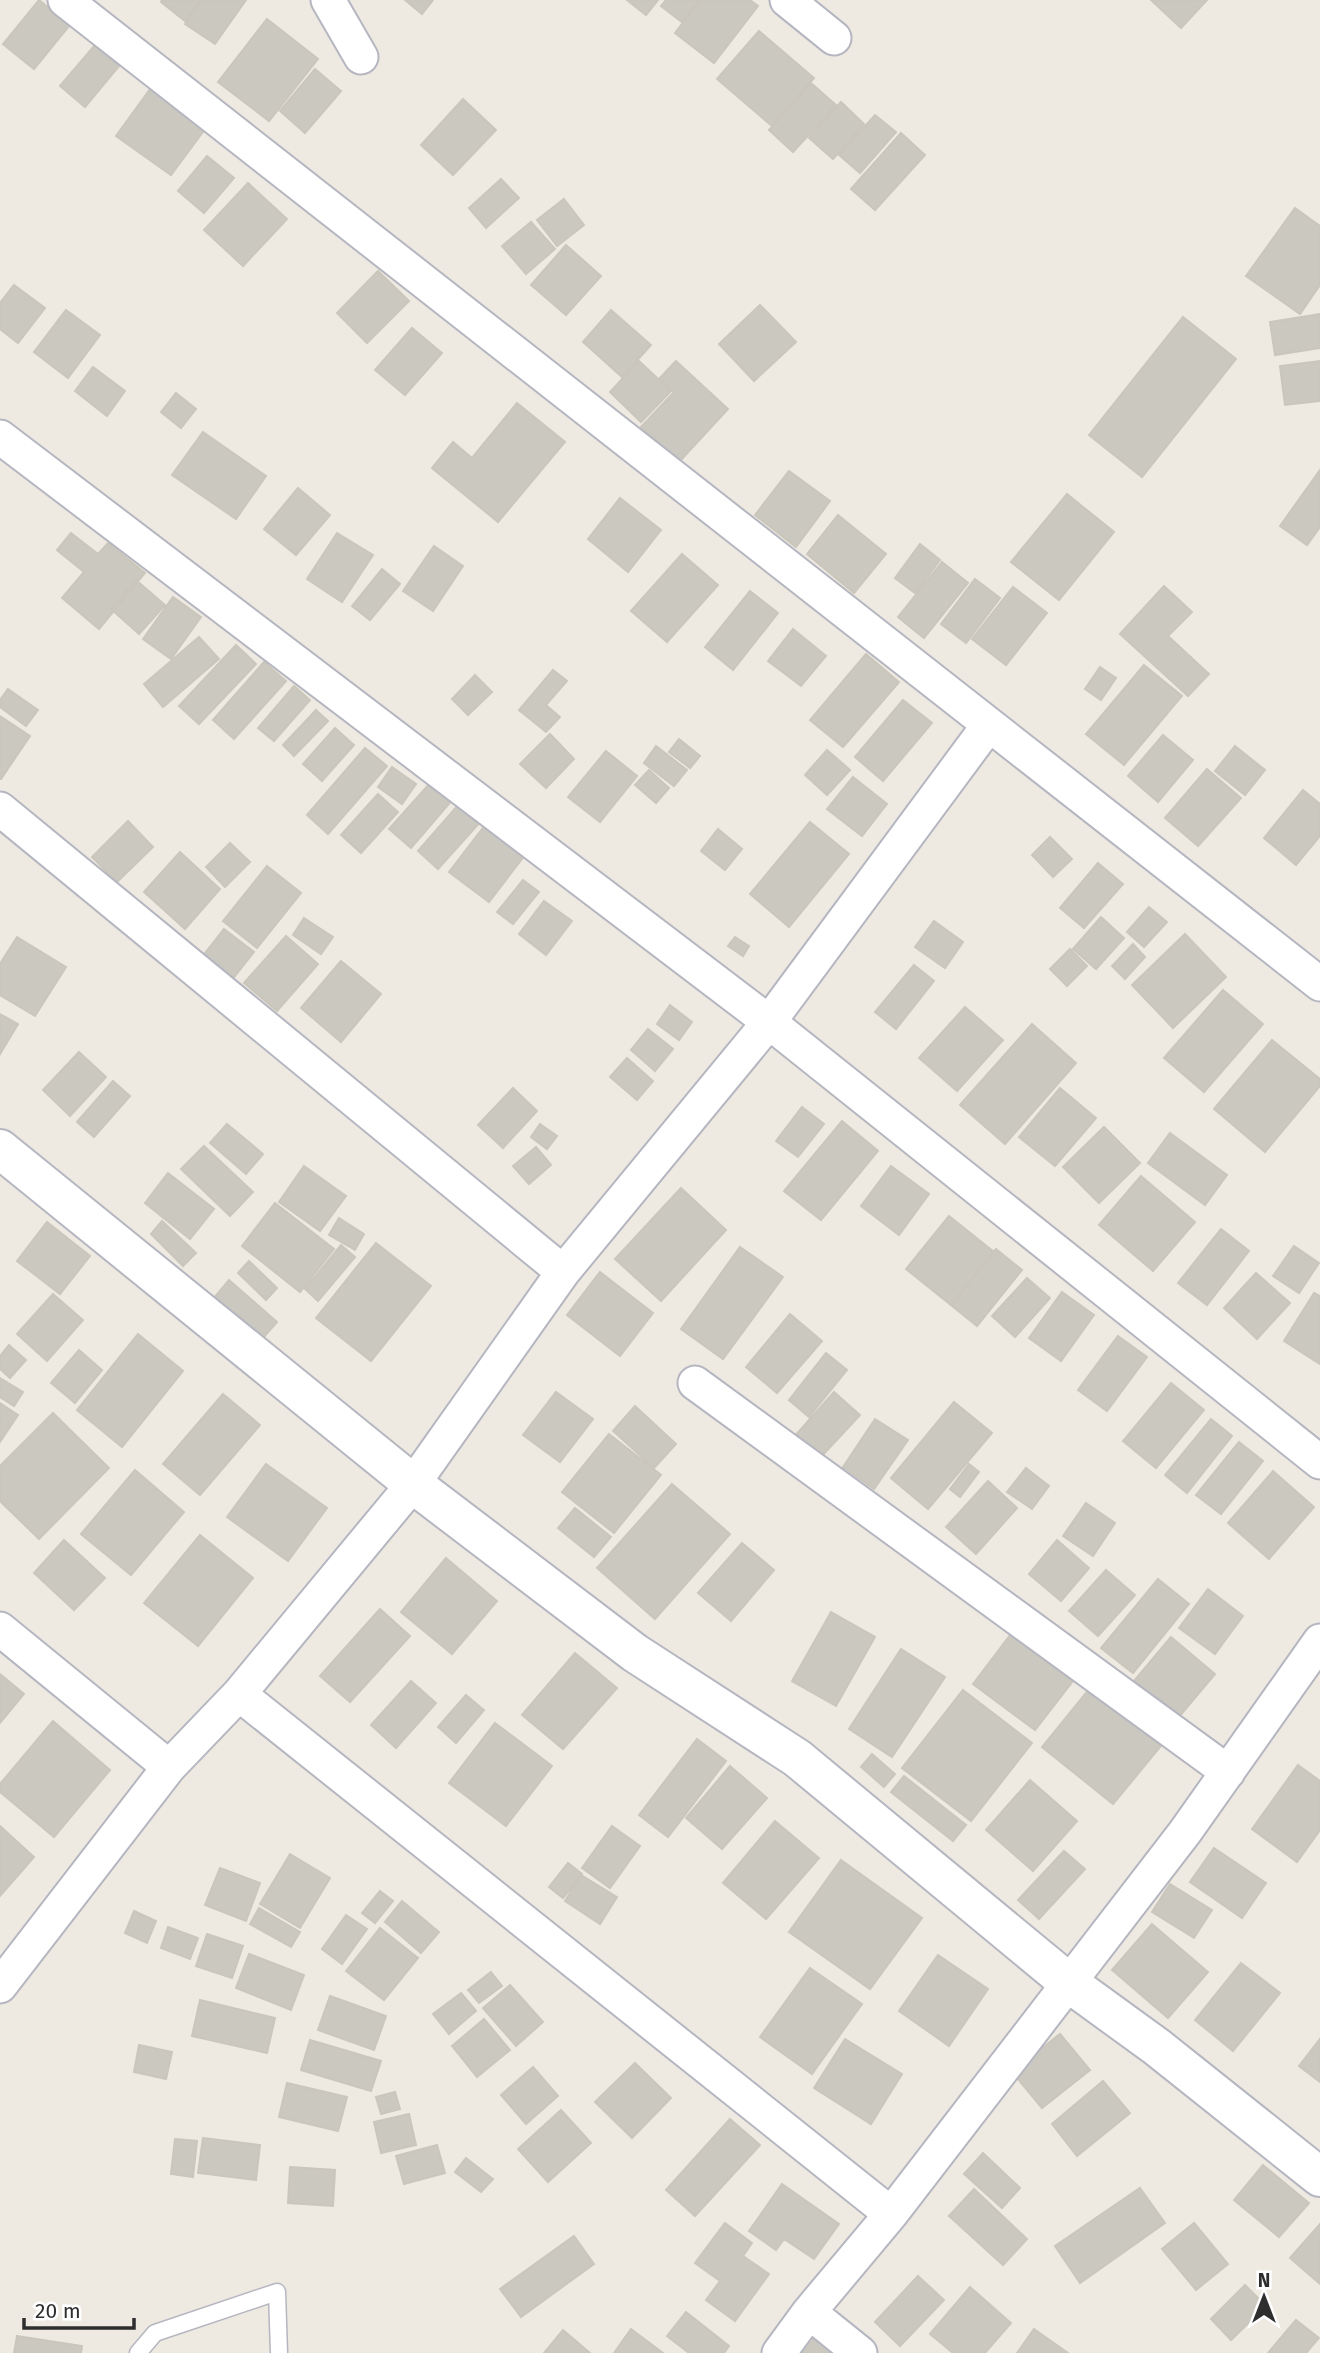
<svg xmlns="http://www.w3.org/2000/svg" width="1320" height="2353" viewBox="0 0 1320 2353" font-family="'Fira Sans',sans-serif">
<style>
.building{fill:#cac8bf;stroke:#cac6bb;stroke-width:2}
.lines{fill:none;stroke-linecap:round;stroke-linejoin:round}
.lane-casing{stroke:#b5b6c0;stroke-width:19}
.street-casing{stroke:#b5b6c0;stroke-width:37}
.secondary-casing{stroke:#b5b6c0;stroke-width:42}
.lane{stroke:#fff;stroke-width:16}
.street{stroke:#fff;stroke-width:33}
.secondary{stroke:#fff;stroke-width:38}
</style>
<rect width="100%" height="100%" fill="#eeeae2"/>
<!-- building -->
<path class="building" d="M39 0 70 25 34 69 3 44Z
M162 0H201L185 21 161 2Z
M201 0H246L215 44 185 24Z
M405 0H433L422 14Z
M627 0H658L646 15Z
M666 0H699L682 22 661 6Z
M700 0H750L758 6 714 63 675 33Z
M1151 0H1207L1181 28Z
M267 19 318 59 269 121 218 82Z
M759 31 814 78 772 126 717 79Z
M95 45 119 66 85 107 60 86Z
M315 69 341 91 305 133 280 111Z
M156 81 211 121 171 175 116 136Z
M811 83 836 105 793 152 769 130Z
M463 99 496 130 453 175 421 145Z
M841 102 864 124 833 159 809 138Z
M875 115 896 132 860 173 839 155Z
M901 133 925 155 875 210 851 189Z
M207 156 234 178 204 213 178 191Z
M501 179 519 198 486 228 469 208Z
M248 183 287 219 243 266 204 230Z
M564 199 584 225 557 246 537 220Z
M1295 208 1320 226V285L1300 314 1246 276Z
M531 222 555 249 526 274 502 246Z
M566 245 601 276 566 315 531 285Z
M378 271 409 301 367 343 337 313Z
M14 285 45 308 18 343 0 329V303Z
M760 305 796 342 754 381 719 344Z
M66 310 100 335 68 378 34 352Z
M611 310 651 345 622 377 583 342Z
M1320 314V348L1275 355 1270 322Z
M1183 317 1236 359 1142 477 1089 435Z
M412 328 442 353 405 395 375 370Z
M639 361 671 391 641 422 610 392Z
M676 361 728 409 679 462 641 427 674 392 659 379Z
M1320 361V401L1285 405 1280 366Z
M93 367 125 391 107 416 75 391Z
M176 393 196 409 181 428 161 412Z
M517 403 565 442 498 522 432 468 453 442 472 458Z
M203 432 266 476 236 519 172 475Z
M1320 470V527L1307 545 1280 526Z
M789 471 830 501 796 547 755 515Z
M298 488 330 515 296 555 264 529Z
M1067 494 1114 532 1059 600 1011 562Z
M620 498 661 530 628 572 588 539Z
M838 515 886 554 854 593 807 554Z
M71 533 98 554 108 543 145 573 99 629 62 598 84 572 57 550Z
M337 533 373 555 342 602 307 579Z
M920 544 940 560 915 593 895 578Z
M434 546 463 566 433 611 403 591Z
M682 554 718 585 667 642 631 611Z
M942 562 968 583 924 638 898 617Z
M382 569 400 584 370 620 352 606Z
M975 579 1000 598 966 643 941 624Z
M136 580 165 605 139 634 111 609Z
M1164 586 1192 612 1168 636 1209 674 1188 696 1120 634Z
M1013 587 1047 613 1006 665 972 639Z
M750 591 778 613 733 670 705 647Z
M173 597 201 617 171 659 143 639Z
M793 629 826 656 801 686 768 661Z
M199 637 219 659 163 707 144 684Z
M236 645 256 664 199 724 179 706Z
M866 654 899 682 843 747 810 720Z
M264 662 286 681 234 739 213 720Z
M1144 665 1182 696 1124 765 1086 734Z
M1100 667 1116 678 1101 700 1085 689Z
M553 670 567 681 546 705 560 717 546 732 519 710Z
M475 675 492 692 468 715 452 699Z
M294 686 310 700 274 741 258 728Z
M8 689 38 710 26 726 0 707V700Z
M903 700 932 723 883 781 855 757Z
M316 710 328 721 294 756 283 745Z
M0 716 30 736 1 779H0Z
M335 728 354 745 322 781 303 764Z
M550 734 574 759 546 788 520 764Z
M1163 735 1193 760 1158 802 1128 776Z
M679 739 700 756 690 768 669 752Z
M656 746 687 770 674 786 644 763Z
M1235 746 1265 770 1245 795 1215 771Z
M365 748 387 766 328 834 307 815Z
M827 750 850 770 827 795 805 775Z
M606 751 637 776 600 822 568 797Z
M392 767 416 784 402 804 378 787Z
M1207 769 1241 798 1198 846 1165 818Z
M649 770 669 788 656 803 635 785Z
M853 777 887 804 862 836 827 809Z
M432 781 453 799 411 848 389 829Z
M1303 790 1320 804V836L1296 865 1264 838Z
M378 794 398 812 361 853 341 835Z
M460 803 481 821 438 869 418 851Z
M128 821 153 847 117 882 92 857Z
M810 822 849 854 789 927 750 894Z
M486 824 525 855 489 902 449 872Z
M718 829 742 849 725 870 701 851Z
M1050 837 1072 859 1053 877 1032 855Z
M230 843 250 862 225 887 206 867Z
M180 852 220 889 185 929 144 892Z
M1098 863 1123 884 1084 928 1060 908Z
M267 866 301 893 257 948 223 921Z
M523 880 539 892 513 924 497 912Z
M544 901 572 921 546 955 519 934Z
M1149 907 1167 922 1144 947 1127 932Z
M1101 917 1124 938 1096 969 1073 949Z
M304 918 333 937 321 954 293 935Z
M934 921 963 942 945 968 915 947Z
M224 929 254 952 227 986 198 962Z
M1185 934 1226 977 1173 1028 1132 985Z
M286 936 318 964 277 1011 244 983Z
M17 937 66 967 35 1016 0 995V964Z
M735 937 749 946 743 956 728 946Z
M1133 944 1145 957 1125 979 1112 966Z
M1070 949 1087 966 1067 986 1050 969Z
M341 961 381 994 341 1042 301 1008Z
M914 965 934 981 896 1029 875 1012Z
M1223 990 1263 1024 1204 1092 1164 1058Z
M670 1005 692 1022 679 1040 657 1024Z
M965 1007 1003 1040 957 1091 919 1058Z
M0 1014 18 1024 0 1054Z
M1032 1024 1076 1063 1005 1144 960 1105Z
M648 1029 673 1049 655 1071 631 1050Z
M1272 1040 1320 1079V1086L1265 1152 1214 1109Z
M79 1052 106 1077 70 1116 43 1090Z
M627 1058 653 1081 637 1100 610 1077Z
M113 1081 130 1096 94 1137 77 1122Z
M513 1088 537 1111 503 1148 478 1125Z
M1060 1088 1096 1118 1055 1166 1019 1137Z
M802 1107 824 1124 798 1157 776 1141Z
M842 1121 878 1151 821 1220 784 1191Z
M227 1124 263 1154 246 1174 210 1143Z
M540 1124 557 1136 547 1149 531 1137Z
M1104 1127 1140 1163 1099 1203 1063 1167Z
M1170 1133 1227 1175 1205 1205 1148 1163Z
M204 1146 253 1192 230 1216 181 1169Z
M536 1147 551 1165 529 1184 513 1166Z
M304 1166 346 1196 320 1231 279 1202Z
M891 1166 929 1194 899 1235 861 1206Z
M168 1173 214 1209 190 1239 145 1203Z
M1141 1176 1195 1222 1153 1271 1099 1225Z
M681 1188 726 1230 661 1301 615 1259Z
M275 1203 334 1249 300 1292 242 1246Z
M949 1216 994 1252 951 1305 906 1269Z
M339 1218 364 1234 355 1250 329 1235Z
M162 1221 196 1253 183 1266 151 1234Z
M47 1222 90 1256 60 1294 17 1261Z
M1221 1229 1249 1251 1207 1305 1178 1283Z
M376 1243 431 1286 371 1361 316 1318Z
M341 1245 355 1257 318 1301 305 1289Z
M1294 1246 1319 1263 1299 1293 1273 1276Z
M740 1247 783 1277 723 1359 681 1329Z
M996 1249 1022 1270 977 1326 951 1305Z
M249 1261 277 1288 266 1300 238 1273Z
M600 1272 653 1313 620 1356 567 1315Z
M1256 1273 1290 1303 1257 1339 1224 1308Z
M1027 1278 1050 1298 1015 1337 992 1316Z
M229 1280 277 1322 262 1339 214 1298Z
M1062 1292 1094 1315 1061 1361 1029 1338Z
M1314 1293 1320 1296V1364L1284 1341Z
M53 1294 83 1320 47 1361 17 1334Z
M790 1314 822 1341 777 1393 746 1367Z
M138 1334 183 1371 122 1447 77 1410Z
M1118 1336 1147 1357 1107 1411 1078 1390Z
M9 1345 26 1360 10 1378 0 1369V1356Z
M79 1350 102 1370 75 1403 51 1383Z
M826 1353 847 1370 809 1417 789 1400Z
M0 1378 23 1392 14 1406 0 1397Z
M1171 1383 1204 1410 1156 1468 1123 1441Z
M556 1392 593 1419 560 1462 523 1435Z
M834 1392 860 1415 819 1459 794 1437Z
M223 1394 260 1425 200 1495 163 1464Z
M954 1402 992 1433 928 1509 891 1478Z
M0 1403 18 1415 0 1442Z
M635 1406 676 1444 654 1468 613 1431Z
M53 1413 109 1468 39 1539 0 1501V1466Z
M875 1419 908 1440 874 1489 843 1467Z
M1211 1419 1232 1436 1187 1493 1165 1475Z
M609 1434 661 1475 614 1533 562 1492Z
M1239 1442 1263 1461 1221 1514 1196 1495Z
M266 1464 327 1508 288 1561 227 1517Z
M969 1464 979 1472 960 1497 950 1489Z
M1026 1468 1049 1486 1032 1509 1007 1492Z
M135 1470 184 1512 131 1575 81 1534Z
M1273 1471 1314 1507 1269 1559 1228 1523Z
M988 1481 1017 1508 976 1554 946 1527Z
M672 1484 730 1534 655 1619 597 1568Z
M1086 1503 1115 1523 1093 1556 1063 1536Z
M575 1508 611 1537 594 1557 558 1528Z
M200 1535 253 1578 198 1646 144 1603Z
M64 1540 105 1578 74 1610 34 1573Z
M1057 1540 1089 1568 1061 1601 1029 1574Z
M742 1543 774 1570 731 1621 698 1593Z
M446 1558 497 1601 452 1654 401 1612Z
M1106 1570 1135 1595 1098 1636 1069 1611Z
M1158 1579 1189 1604 1133 1673 1101 1648Z
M1208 1589 1243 1616 1215 1654 1179 1628Z
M380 1609 410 1636 350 1702 320 1676Z
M831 1612 875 1637 836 1706 792 1681Z
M1011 1634 1073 1681 1035 1730 973 1684Z
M1171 1637 1215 1674 1178 1718 1134 1681Z
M901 1649 945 1677 892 1757 849 1729Z
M575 1653 617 1688 563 1749 522 1715Z
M0 1674 24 1694 0 1723Z
M411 1681 436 1703 396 1748 371 1725Z
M1090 1688 1161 1746 1113 1804 1042 1747Z
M963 1690 1032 1743 971 1821 902 1768Z
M466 1695 484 1710 456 1743 438 1727Z
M53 1721 110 1770 54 1837 0 1792V1784Z
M495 1723 552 1766 506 1826 449 1783Z
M697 1739 726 1761 668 1837 639 1815Z
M872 1754 895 1774 884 1787 861 1767Z
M1298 1765 1320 1781V1830L1297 1862 1252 1829Z
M730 1766 767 1798 722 1849 686 1818Z
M904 1776 966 1825 953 1841 891 1792Z
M1030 1780 1077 1821 1033 1871 986 1830Z
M775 1821 819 1858 766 1919 723 1883Z
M0 1826 34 1857 0 1896Z
M612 1826 640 1846 610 1888 582 1868Z
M1214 1848 1266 1883 1242 1918 1190 1882Z
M1064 1851 1085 1869 1039 1919 1018 1900Z
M290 1854 330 1878 300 1928 260 1904Z
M841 1860 922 1918 870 1989 789 1932Z
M568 1863 582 1874 563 1898 549 1887Z
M220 1868 260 1883 246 1921 205 1905Z
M581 1875 617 1897 600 1924 565 1901Z
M1170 1884 1212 1910 1194 1938 1152 1912Z
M380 1891 393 1901 375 1923 362 1913Z
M402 1901 439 1932 421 1953 385 1922Z
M259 1908 300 1932 291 1947 250 1924Z
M134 1911 156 1921 147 1943 125 1933Z
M346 1915 367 1929 342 1964 322 1949Z
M1152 1924 1208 1972 1168 2018 1112 1970Z
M168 1927 198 1938 190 1959 161 1948Z
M380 1928 418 1958 384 2000 346 1971Z
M207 1934 243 1946 232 1978 196 1966Z
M249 1954 304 1975 291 2010 236 1988Z
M938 1955 988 1989 949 2046 899 2011Z
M1241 1963 1280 1993 1233 2051 1195 2020Z
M810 1968 862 2004 812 2074 760 2037Z
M491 1972 502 1986 479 2003 468 1990Z
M510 1985 543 2022 516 2046 483 2008Z
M461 1993 476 2011 449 2034 433 2014Z
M330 1996 386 2016 374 2050 318 2030Z
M200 2000 275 2018 267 2053 192 2036Z
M484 2019 510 2050 477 2077 452 2046Z
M1060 2034 1090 2070 1042 2108 1012 2072Z
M845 2039 902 2074 871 2124 814 2088Z
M1320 2039V2082L1299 2066Z
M310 2040 381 2061 371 2091 301 2070Z
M139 2045 172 2052 166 2079 134 2072Z
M635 2063 671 2098 632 2138 595 2102Z
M533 2067 558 2096 526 2124 501 2095Z
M1103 2081 1130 2113 1077 2156 1052 2124Z
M287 2083 347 2097 338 2131 279 2117Z
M395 2092 400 2109 381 2114 376 2097Z
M561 2110 591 2143 548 2182 518 2149Z
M409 2114 416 2145 381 2153 374 2122Z
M730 2119 760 2145 695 2216 666 2190Z
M203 2138 260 2145 256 2180 198 2173Z
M175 2139 197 2141 193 2177 171 2174Z
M437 2145 445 2173 404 2184 396 2156Z
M983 2153 1020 2188 1002 2208 964 2174Z
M466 2158 493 2179 481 2192 455 2172Z
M1263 2165 1309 2203 1279 2237 1234 2200Z
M290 2167 335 2170 333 2206 288 2203Z
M782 2184 839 2224 814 2259 784 2239 776 2250 749 2231Z
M1140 2188 1165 2223 1080 2283 1055 2246Z
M974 2189 1027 2239 1003 2265 949 2216Z
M725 2223 752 2243 743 2256 769 2274 735 2321 706 2300 720 2281 695 2263Z
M1194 2223 1228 2264 1196 2290 1162 2249Z
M1320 2224V2284L1290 2258Z
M574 2236 594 2264 521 2317 500 2289Z
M918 2276 944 2300 900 2346 875 2322Z
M1245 2285 1266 2306 1231 2340 1211 2319Z
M970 2287 1011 2323 985 2353H953L930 2334Z
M686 2312 729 2346 724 2353H689L667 2336Z
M1296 2320 1319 2338 1306 2353H1268Z
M631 2329 663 2353H614Z
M1034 2329 1068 2353H1017Z
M563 2330 590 2353H544Z
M817 2335 841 2353H803Z
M17 2336 82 2346 81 2353H14Z"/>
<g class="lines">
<!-- lane casing -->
<g class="lane-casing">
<path id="lane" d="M138 2353 155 2333 277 2292 279 2353"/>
</g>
<!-- street casing -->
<g class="street-casing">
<path id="street" d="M65 0 1320 984
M328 0 361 57
M787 0 834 38
M0 437 769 1022 1320 1462
M0 809 563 1272
M695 1383 1228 1772
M0 1629 169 1767
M239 1694 891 2214
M0 1986 169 1767 239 1694 413 1484 563 1272 769 1022 988 726
M809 2312 860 2353
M779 2353 809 2312 891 2214 1185 1832 1320 1641"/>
</g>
<!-- secondary casing -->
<g class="secondary-casing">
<path id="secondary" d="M0 1149 413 1484 635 1653 797 1758 1069 1983 1157 2047 1320 2177"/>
</g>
<!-- lane -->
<use href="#lane" class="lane"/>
<!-- street -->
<use href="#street" class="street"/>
<!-- secondary -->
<use href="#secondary" class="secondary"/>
</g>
<!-- north arrow -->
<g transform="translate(1264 2297)" stroke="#ffffff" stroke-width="5" paint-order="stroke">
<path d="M0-5L12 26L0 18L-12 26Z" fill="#2e2e2e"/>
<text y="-10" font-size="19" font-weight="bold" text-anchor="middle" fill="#2e2e2e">N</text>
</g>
<!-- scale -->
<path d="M24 2318v10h110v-10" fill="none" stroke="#2e2e2e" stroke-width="3.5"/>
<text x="35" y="2318" font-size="21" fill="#2e2e2e" stroke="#ffffff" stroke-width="5" paint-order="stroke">20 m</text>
</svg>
